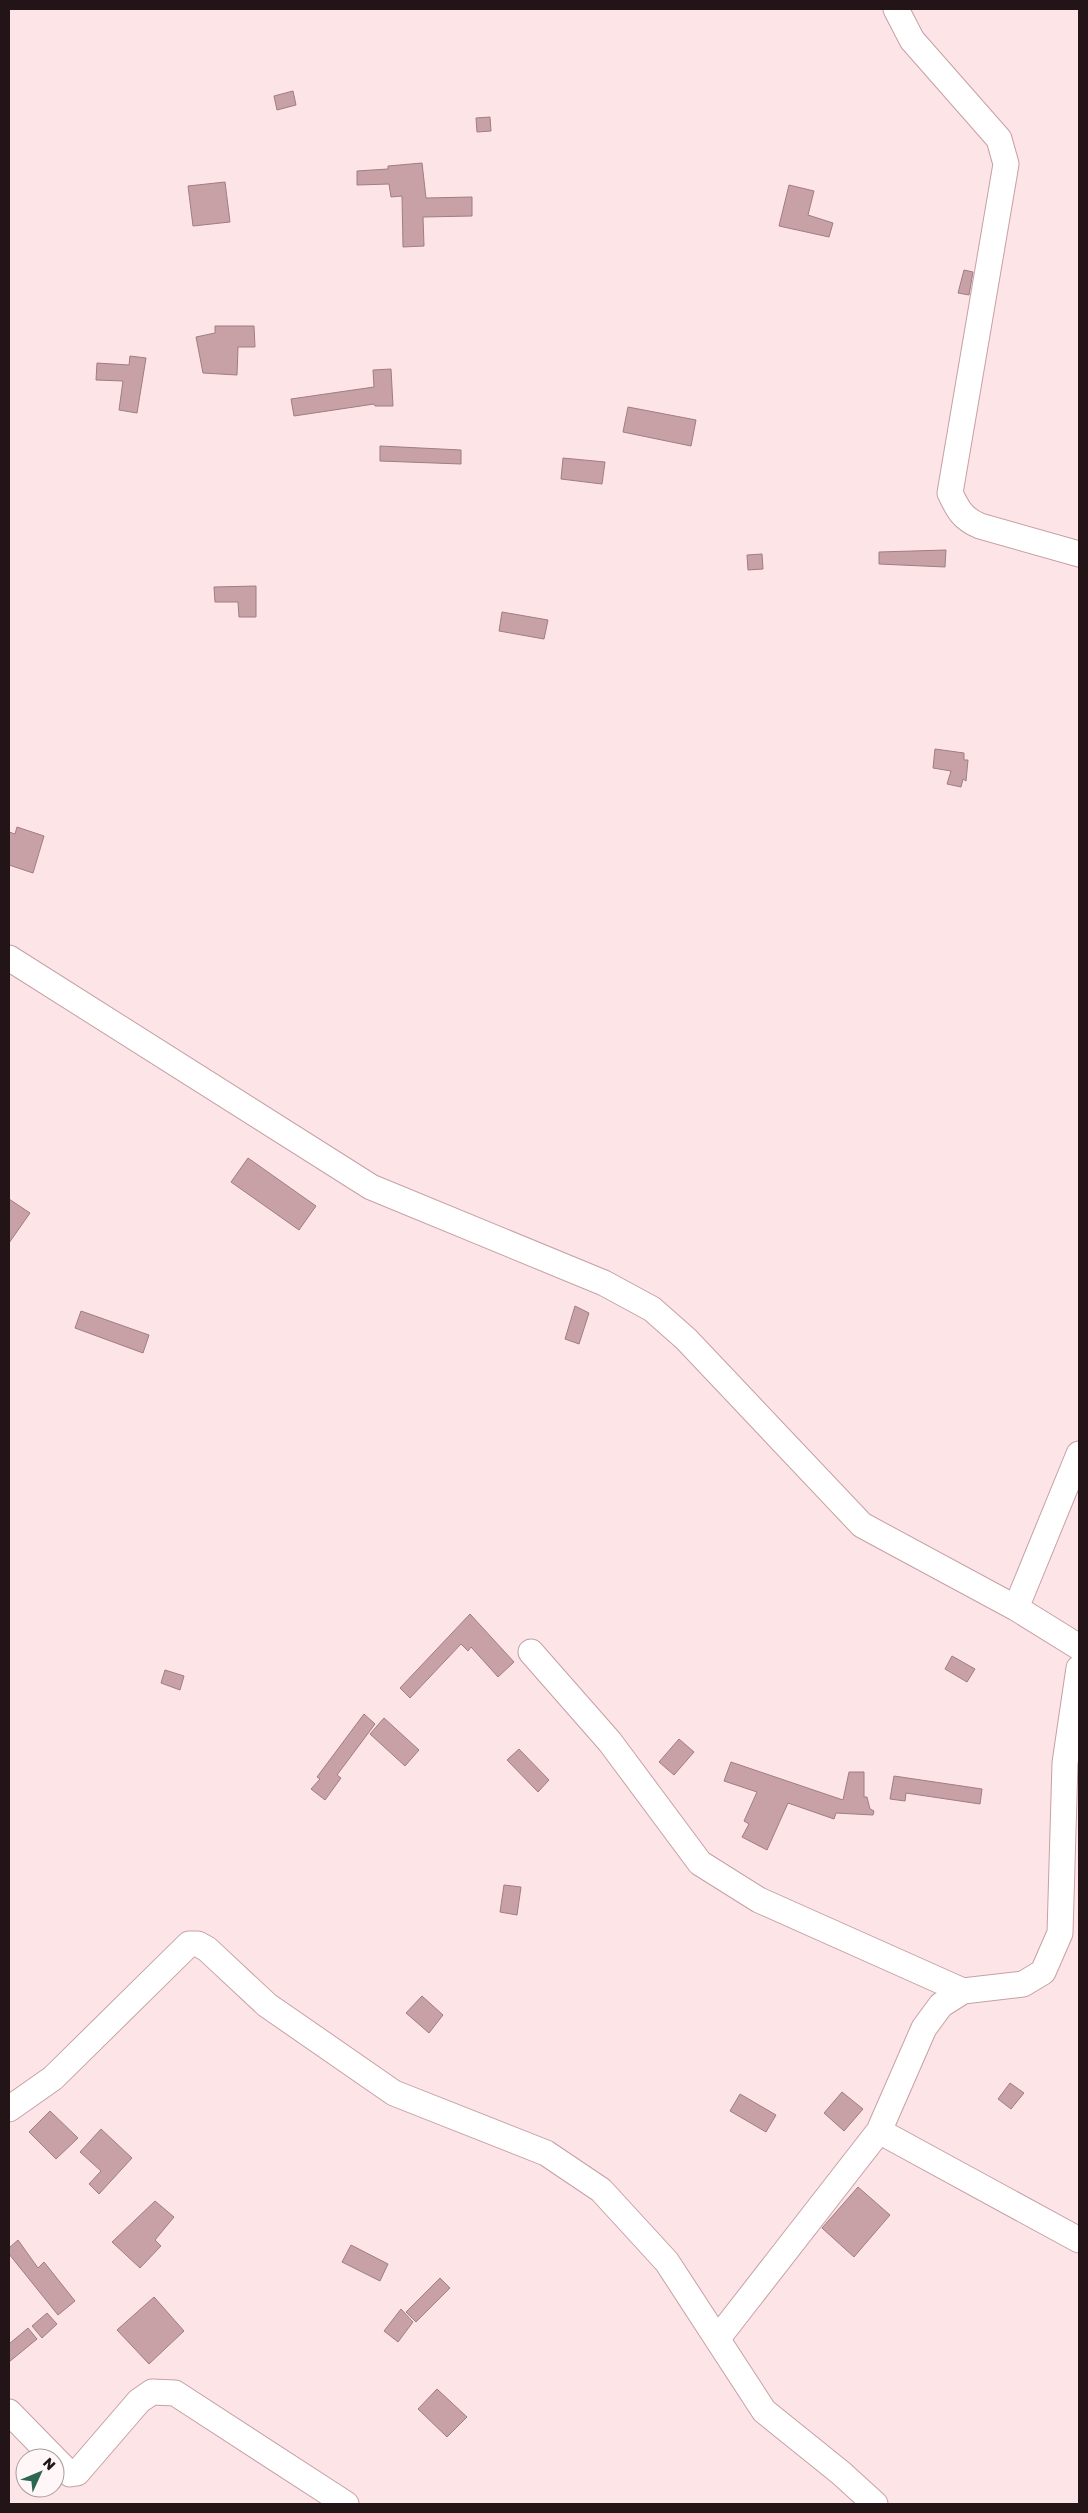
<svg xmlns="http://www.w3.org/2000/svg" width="1088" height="2513" viewBox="0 0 1088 2513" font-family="'Golos Text',sans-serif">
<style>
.building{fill:#c7a1a6;stroke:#a07d81}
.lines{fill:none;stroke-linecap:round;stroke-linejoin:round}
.minor-casing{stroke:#c6a0a5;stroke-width:27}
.minor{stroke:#fff;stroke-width:25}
</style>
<rect width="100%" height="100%" fill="#fde4e7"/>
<!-- building -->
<path class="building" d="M293 91 296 105 277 110 274 96Z
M490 117 491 131 477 132 476 118Z
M422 163 426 198 472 197V216L423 217 424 246 403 247 402 196 391 197 389 184 357 185V171L388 169V166Z
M225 182 230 222 193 226 188 186Z
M789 185 814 191 808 215 833 223 829 237 779 226Z
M964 270 973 272 969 295 958 293Z
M215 326H254L255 347H238L237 375 203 373 196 337 215 333Z
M130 356 146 358 137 413 119 410 123 381 96 380 97 363 129 365Z
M391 369 393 406H375L374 404 294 416 291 399 374 387 373 370Z
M628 407 696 420 691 446 623 432Z
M380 446 461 450V464L380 461Z
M563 458 605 462 602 484 561 479Z
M946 550 945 567 879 564V552Z
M762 554 763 569 748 570 747 555Z
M256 586V617H239L238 602H215L214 587Z
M502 612 548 620 544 639 499 631Z
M935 749 964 753V760H968L966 781 963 779 961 787 947 784 951 771 933 768Z
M17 827 44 836 33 873 9 865V832L15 834Z
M248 1158 316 1206 299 1230 231 1182Z
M9 1199 30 1213 9 1243Z
M575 1306 589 1313 579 1344 565 1339Z
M81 1311 149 1335 143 1353 75 1328Z
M470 1614 514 1662 498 1677 471 1647 468 1651 461 1644 410 1698 400 1688Z
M952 1656 975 1669 967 1682 945 1669Z
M165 1670 184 1676 180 1690 161 1683Z
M364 1714 375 1724 337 1775 341 1778 325 1800 311 1789 320 1779 317 1777Z
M384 1718 419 1750 405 1766 370 1734Z
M679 1739 694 1752 674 1775 659 1762Z
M519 1749 549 1780 538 1792 507 1760Z
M731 1762 843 1800 849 1772H864V1797H867L870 1809 874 1811 873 1815 836 1813 834 1819 788 1803 767 1850 742 1837 749 1824 744 1821 757 1792 724 1781Z
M894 1776 982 1789 980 1804 906 1793 905 1801 890 1799Z
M504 1885 521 1887 517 1915 500 1912Z
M422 1996 443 2015 429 2033 406 2013Z
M1010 2083 1024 2093 1011 2109 998 2099Z
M842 2092 863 2109 844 2131 824 2113Z
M740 2094 776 2115 766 2132 730 2111Z
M50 2111 78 2138 56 2159 29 2132Z
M101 2129 132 2158 99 2194 89 2184 101 2171 80 2152Z
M858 2187 890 2215 854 2257 822 2228Z
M155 2201 174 2217 155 2240 161 2246 140 2268 112 2242Z
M18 2240 38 2268 44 2262 75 2301 58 2315 9 2254V2248Z
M351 2245 388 2264 380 2281 342 2262Z
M440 2278 450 2288 416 2322 406 2312Z
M154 2297 184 2331 149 2364 117 2330Z
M401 2309 413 2322 398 2342 384 2331Z
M47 2313 57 2324 42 2338 32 2326Z
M28 2328 37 2339 9 2362V2344Z
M437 2389 467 2417 447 2437 418 2409Z"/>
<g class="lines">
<!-- minor casing -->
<g class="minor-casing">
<path id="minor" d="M896 9 912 40 999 139 1006 164 950 493C958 510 963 519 980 526L1079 554
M9 958 371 1187 604 1283 652 1309 686 1339 862 1525 1016 1608 1079 1647
M1016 1608 1079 1454
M531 1652 610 1742 700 1863 759 1900 963 1991
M9 2109 53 2078 189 1944H198L207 1949 267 2005 394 2093 546 2153 601 2190 667 2262 764 2411 841 2473 875 2504
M879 2131 1079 2240
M718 2338 879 2131 924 2028 941 2005 963 1991 1023 1984 1043 1972 1060 1933 1065 1763 1079 1668
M9 2412 54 2458
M55 2459 70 2474 77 2473 139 2401 152 2392 175 2393 346 2504"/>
</g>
<!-- minor -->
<use href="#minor" class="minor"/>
</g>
<!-- border -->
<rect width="1088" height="2513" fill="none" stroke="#231517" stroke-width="20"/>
<!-- north arrow -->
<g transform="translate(40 2473) rotate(46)"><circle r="24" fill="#fef6f7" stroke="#a69c9d"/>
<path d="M0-4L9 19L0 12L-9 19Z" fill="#2e674f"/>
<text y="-8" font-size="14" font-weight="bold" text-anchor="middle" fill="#231517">N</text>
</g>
</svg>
